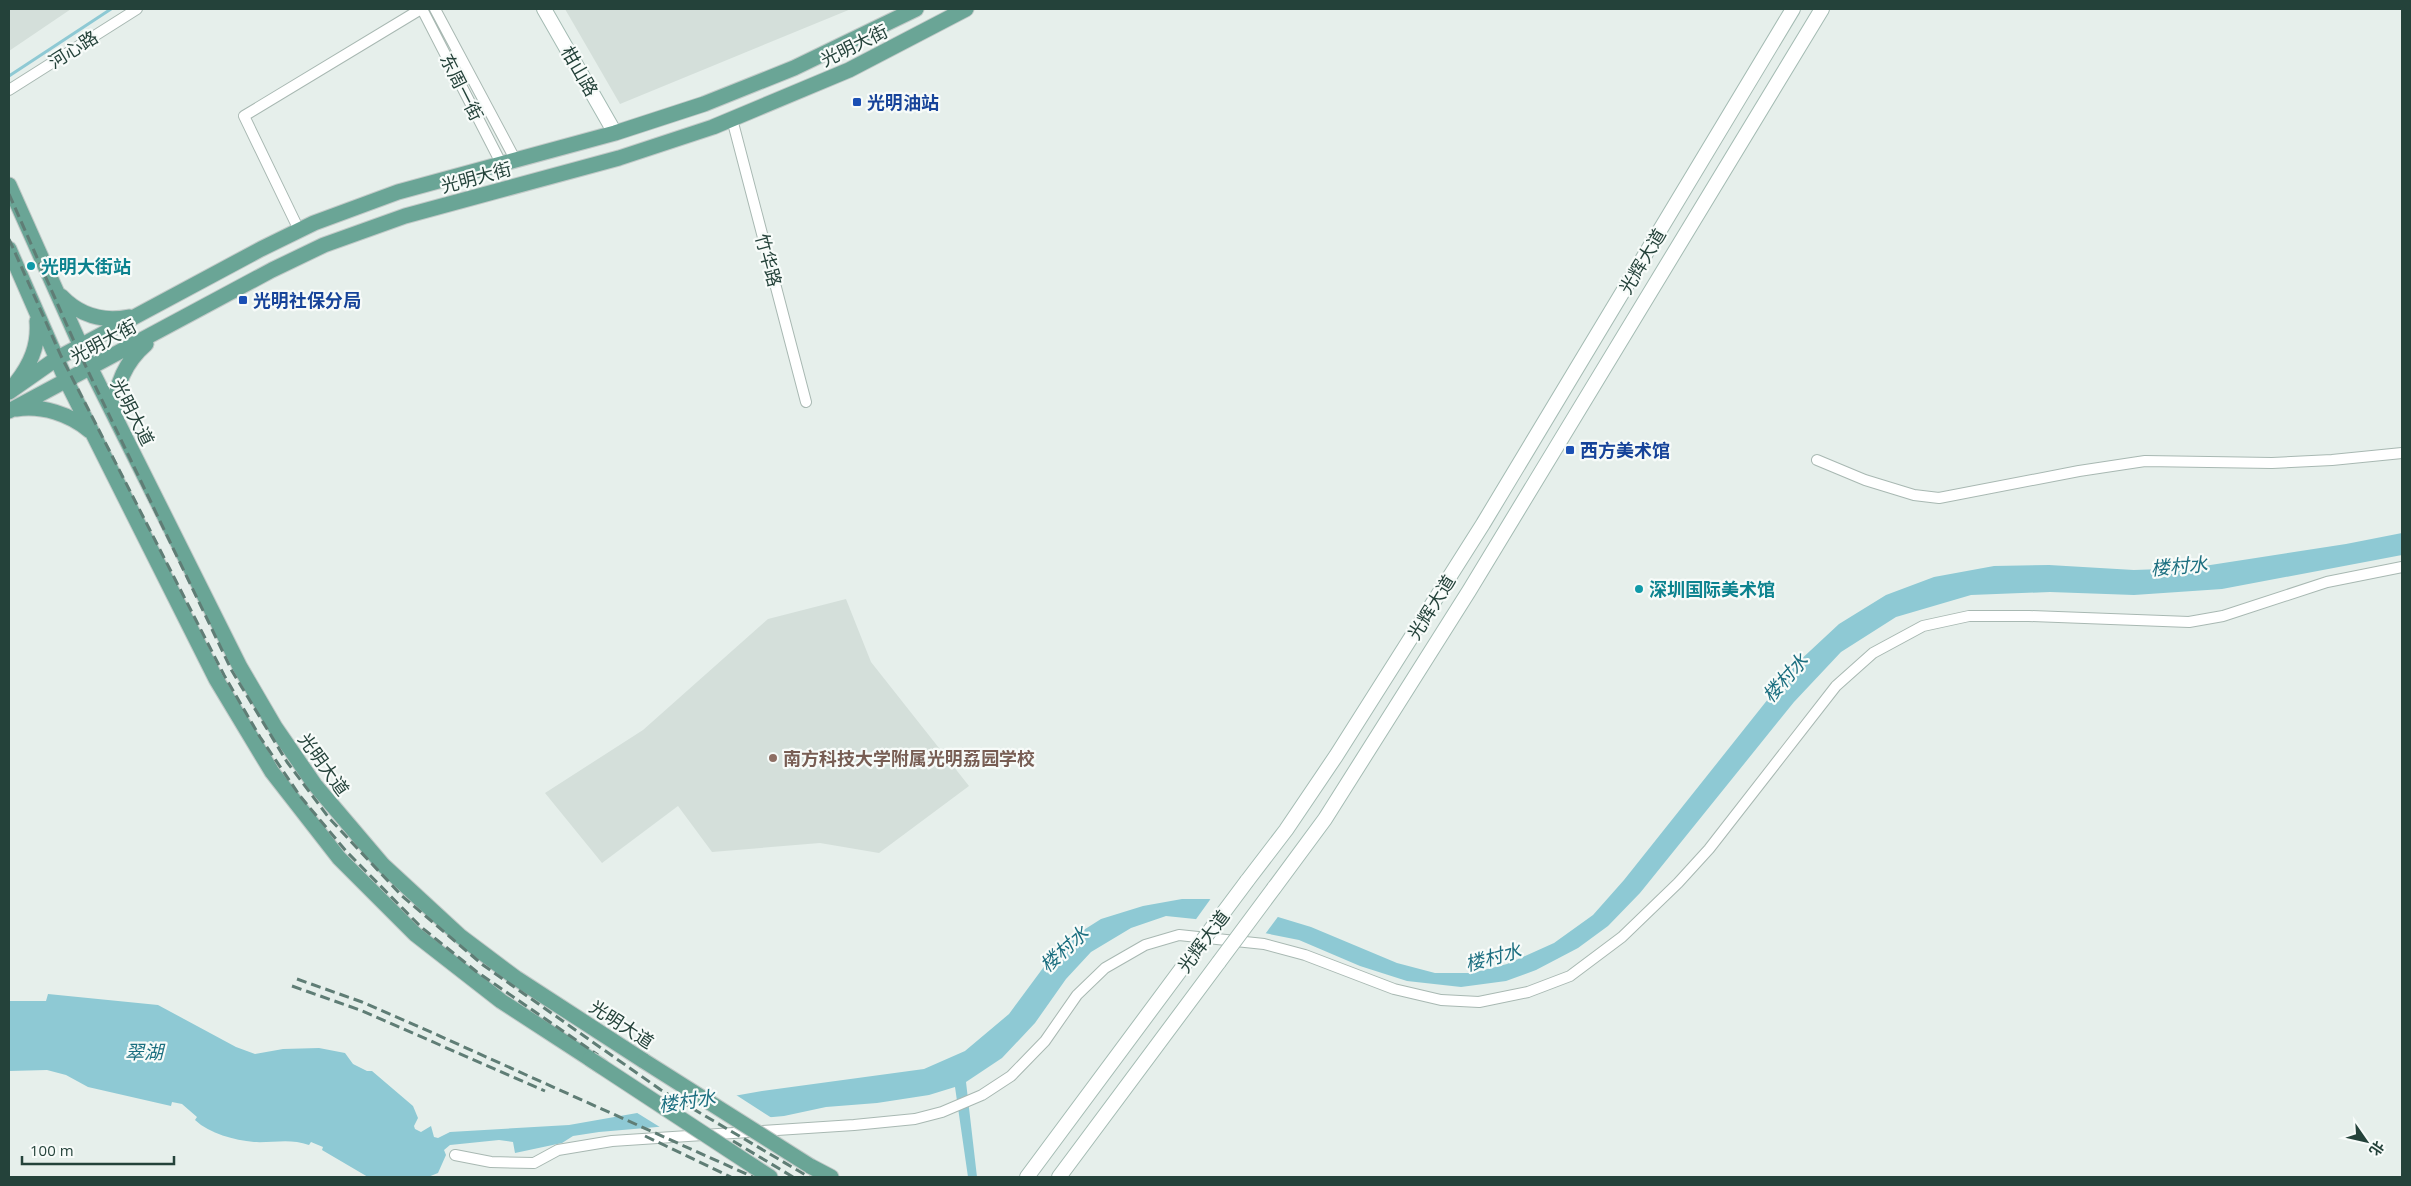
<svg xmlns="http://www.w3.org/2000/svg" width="2411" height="1186" viewBox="0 0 2411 1186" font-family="'Open Sans','Noto Sans SC',sans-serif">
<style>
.built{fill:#d4dfda}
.water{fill:#8ec9d4}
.pier{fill:#e6efeb}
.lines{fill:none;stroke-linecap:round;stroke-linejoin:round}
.stream{stroke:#8ec9d4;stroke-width:3}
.street-casing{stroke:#a8b8b2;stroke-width:12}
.secondary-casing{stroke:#a4bbb3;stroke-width:16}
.primary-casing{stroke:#c2cac8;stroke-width:17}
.street{stroke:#fff;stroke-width:10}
.secondary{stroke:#fff;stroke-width:14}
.primary{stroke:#6aa596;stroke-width:15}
.rail{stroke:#5f7d75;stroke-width:3;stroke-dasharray:10 5;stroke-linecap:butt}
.secondary-bridge-casing{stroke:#a4bbb3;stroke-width:16;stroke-linecap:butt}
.primary-bridge-casing{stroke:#c2cac8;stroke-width:17;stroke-linecap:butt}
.secondary-bridge{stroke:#fff;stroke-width:14}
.primary-bridge{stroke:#6aa596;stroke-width:15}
.transit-dot{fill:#1a4fb4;stroke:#f7fbf9;stroke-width:2}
.culture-dot{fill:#0f9aa8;stroke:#f7fbf9;stroke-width:2}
.education-dot{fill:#8d6e63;stroke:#f7fbf9;stroke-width:2}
.labels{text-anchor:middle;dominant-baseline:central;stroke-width:4.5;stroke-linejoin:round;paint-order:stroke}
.street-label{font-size:18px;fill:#24423a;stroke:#f7fbf9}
.transit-label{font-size:18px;font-weight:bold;fill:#164399;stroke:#f7fbf9;text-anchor:start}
.culture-label{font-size:18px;font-weight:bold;fill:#0d838f;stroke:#f7fbf9;text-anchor:start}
.education-label{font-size:18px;font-weight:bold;fill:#785e54;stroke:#f7fbf9;text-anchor:start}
.water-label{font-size:19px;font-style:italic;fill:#1c6f80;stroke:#f7fbf9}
</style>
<rect width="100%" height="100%" fill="#e6efeb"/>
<!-- built -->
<path class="built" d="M9 9H71L9 51Z
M565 9H851L620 104Z
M846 599 871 662 969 786 879 853 820 843 712 852 678 806 602 863 545 793 643 730 768 619Z"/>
<!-- water -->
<path class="water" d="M2402 533V555L2222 589 2134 595 2050 592 1971 595 1896 617 1841 652 1794 702 1640 893 1608 926 1578 948 1536 970 1506 981 1461 987 1407 981 1360 966 1299 940 1195 919 1166 916 1131 928 1091 952 1066 979 1035 1023 1002 1058 966 1082 977 1177H968L955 1087 929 1095 877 1103 826 1107 784 1116 599 1132 573 1136 562 1143 515 1153 513 1142 499 1140 450 1145 444 1150 446 1155 438 1173 428 1177H368L322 1150 323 1147 311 1142 309 1145C290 1138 273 1143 254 1142 234 1140 210 1134 195 1120L197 1117 182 1104 172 1102 171 1106 88 1087 66 1075 47 1070 9 1071V995L10 1001H46L48 994 158 1005 236 1047 255 1054 283 1049 319 1048 345 1053 353 1064 367 1071H372L413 1106 418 1118 414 1126 415 1129 421 1132 431 1126 434 1137 438 1138 450 1132 569 1125 762 1091 924 1069 965 1051 1009 1014 1060 945 1101 919 1143 906 1182 899H1209L1278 917 1311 927 1397 963 1435 973H1472L1507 964 1554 943 1593 915 1624 880 1796 664 1839 624 1886 595 1934 577 1994 566 2049 565 2134 570 2191 568 2346 544Z"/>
<!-- pier -->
<path class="pier" d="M1212 897 1280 914 1263 937 1194 922Z
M733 1093 775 1120 663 1129 634 1111Z"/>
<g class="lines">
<!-- stream -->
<path class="stream" d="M9 76 111 9"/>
<!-- street casing -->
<g class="street-casing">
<path id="street" d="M422 9 502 165
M435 9 516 161
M9 90 137 9
M732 119 806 402
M299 230 244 116 421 9
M1817 460 1865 480 1914 495 1939 498 2079 471 2145 461 2272 463 2332 460 2402 453
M455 1155 491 1162 534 1163 558 1150 612 1141 854 1125 915 1119 942 1112 982 1095 1011 1076 1045 1041 1077 995 1105 968 1145 945 1179 935 1264 944 1305 955 1394 989 1441 1000 1479 1002 1528 992 1570 976 1622 937 1678 883 1709 849 1836 686 1873 653 1923 626 1969 616H2029L2189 622 2223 616 2327 582 2402 567"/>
</g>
<!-- secondary casing -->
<g class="secondary-casing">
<path id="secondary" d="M544 9 615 133
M1247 881 1286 830 1336 756 1483 524 1793 9
M1274 888 1325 819 1469 591 1822 9
M1027 1177 1191 956
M1059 1177 1219 962"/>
</g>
<!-- primary casing -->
<g class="primary-casing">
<path id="primary" d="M9 185 91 369 240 667 275 727 315 785 383 865 460 936 516 978 644 1061
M9 249 67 382 216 679 272 772 339 858 415 934 501 1001 601 1066
M61 296C79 315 103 322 129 317
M16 383C31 364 39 345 37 321
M9 392 56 359 261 249 314 223 398 192 615 133 704 104 794 68 916 9
M16 409C42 405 70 414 90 431
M9 411 272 270 324 245 405 216 619 158 713 127 849 70 966 9
M114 414C115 386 125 362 146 344
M753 1166 770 1177
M810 1166 831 1177"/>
</g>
<!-- street -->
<use href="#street" class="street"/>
<!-- secondary -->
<use href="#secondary" class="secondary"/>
<!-- primary -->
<use href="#primary" class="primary"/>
<!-- rail -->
<path class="rail" d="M9 194 77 348 232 671 287 762 329 818 402 896 483 965 661 1090 809 1177
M9 239 61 356 224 675 260 737 300 796 346 851 421 927 477 972 598 1055
M297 979 362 1002 433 1033 753 1177
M292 986 360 1010 545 1091
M645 1136 731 1177
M733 1141 793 1177"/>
<!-- secondary-bridge casing -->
<g class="secondary-bridge-casing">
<path id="secondary-bridge" d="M1191 956 1247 881
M1219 962 1274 888"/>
</g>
<!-- primary-bridge casing -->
<g class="primary-bridge-casing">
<path id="primary-bridge" d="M590 1059 753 1166
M644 1061 810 1166"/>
</g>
<!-- secondary-bridge -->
<use href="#secondary-bridge" class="secondary-bridge"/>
<!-- primary-bridge -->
<use href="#primary-bridge" class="primary-bridge"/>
</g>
<!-- markers -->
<g class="transit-dot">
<rect x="852" y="97" width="10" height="10" rx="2.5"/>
<rect x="238" y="295" width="10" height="10" rx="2.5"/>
<rect x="1565" y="445" width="10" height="10" rx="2.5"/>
</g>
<g class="culture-dot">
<circle cx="31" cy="266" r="5"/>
<circle cx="1639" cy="589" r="5"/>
</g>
<circle class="education-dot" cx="773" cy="758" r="5"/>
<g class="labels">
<!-- street labels -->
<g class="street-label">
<text transform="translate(854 45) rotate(-26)">光明大街</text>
<text transform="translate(73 49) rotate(-32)">河心路</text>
<text transform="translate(580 71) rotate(60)">柑山路</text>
<text transform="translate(462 87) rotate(63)">东周一街</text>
<text transform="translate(476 177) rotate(-15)">光明大街</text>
<text transform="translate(769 260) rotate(75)">竹华路</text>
<text transform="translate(1642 261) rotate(-59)">光辉大道</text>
<text transform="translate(103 341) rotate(-28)">光明大街</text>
<text transform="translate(133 412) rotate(63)">光明大道</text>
<text transform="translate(1431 607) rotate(-58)">光辉大道</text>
<text transform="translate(324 764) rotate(54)">光明大道</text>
<text transform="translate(1203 941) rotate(-53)">光辉大道</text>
<text transform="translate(622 1024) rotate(33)">光明大道</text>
</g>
<!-- transit labels -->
<g class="transit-label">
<text x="867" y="102">光明油站</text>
<text x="253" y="300">光明社保分局</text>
<text x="1580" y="450">西方美术馆</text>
</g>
<!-- culture labels -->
<g class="culture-label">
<text x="41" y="266">光明大街站</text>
<text x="1649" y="589">深圳国际美术馆</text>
</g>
<!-- education labels -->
<g class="education-label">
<text x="783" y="758">南方科技大学附属光明荔园学校</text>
</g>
<!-- water labels -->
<g class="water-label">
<text transform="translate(2179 566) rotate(-5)">楼村水</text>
<text transform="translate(1785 678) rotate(-48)">楼村水</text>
<text transform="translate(1064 949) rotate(-42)">楼村水</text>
<text transform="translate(1493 957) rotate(-15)">楼村水</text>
<text x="144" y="1052">翠湖</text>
<text transform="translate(687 1101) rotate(-8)">楼村水</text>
</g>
</g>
<!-- border -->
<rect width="2411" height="1186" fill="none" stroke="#24423a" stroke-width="20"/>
<!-- north arrow -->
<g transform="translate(2366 1141) rotate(124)" stroke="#f7fbf9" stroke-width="4" paint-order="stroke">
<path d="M0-4L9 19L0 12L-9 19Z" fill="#24423a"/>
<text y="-8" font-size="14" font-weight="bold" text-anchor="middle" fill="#24423a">北</text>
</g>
<!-- scale -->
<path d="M22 1156v8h152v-8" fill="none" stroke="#24423a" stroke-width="2.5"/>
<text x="30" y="1156" font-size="15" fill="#24423a" stroke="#f7fbf9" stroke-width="4" paint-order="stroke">100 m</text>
</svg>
